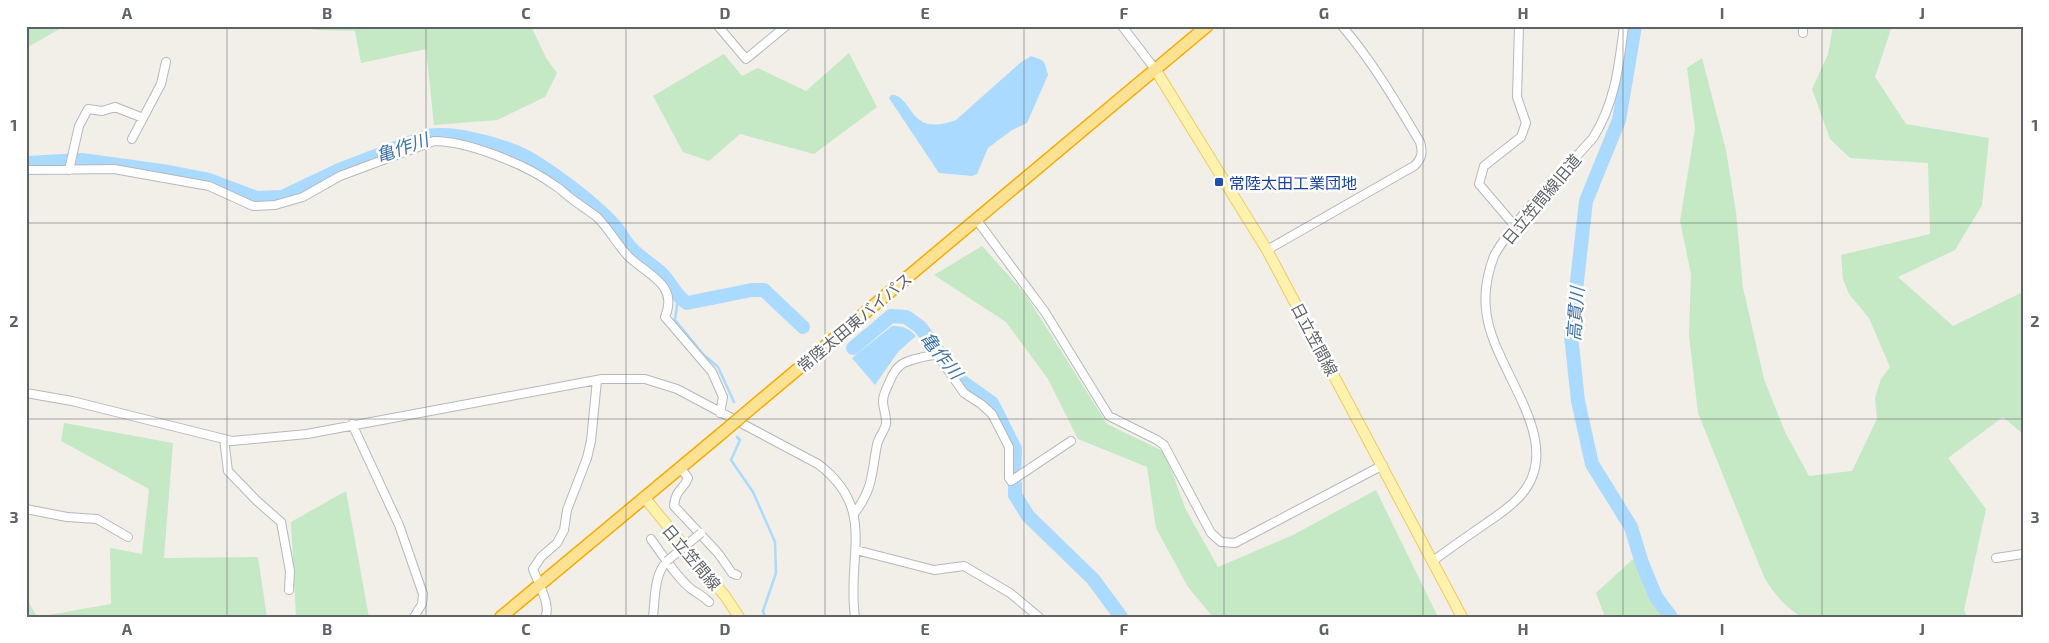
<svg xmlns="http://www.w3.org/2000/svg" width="2049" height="643" viewBox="0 0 2049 643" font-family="'Exo 2','Noto Sans JP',sans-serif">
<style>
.green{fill:#c5e8c5}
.water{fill:#aadaff}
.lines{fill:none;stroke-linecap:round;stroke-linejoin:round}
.stream{stroke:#aadaff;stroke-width:2.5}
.river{stroke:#aadaff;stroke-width:14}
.minor-casing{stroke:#b5b8bc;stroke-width:10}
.major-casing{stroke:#f2c960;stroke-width:12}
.highway-casing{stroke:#f9ab00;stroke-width:14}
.minor{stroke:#fff;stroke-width:8}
.major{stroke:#fff2af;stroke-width:10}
.highway{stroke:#fde293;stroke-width:11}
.minor-bridge-casing{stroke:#b5b8bc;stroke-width:10;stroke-linecap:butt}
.highway-bridge-casing{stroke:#f9ab00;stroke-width:14;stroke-linecap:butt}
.minor-bridge{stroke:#fff;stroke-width:8}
.highway-bridge{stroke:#fde293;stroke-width:11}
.grid{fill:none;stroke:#5f6368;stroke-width:1;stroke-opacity:0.55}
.transit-dot{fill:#1a4fb4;stroke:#fff;stroke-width:2}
.labels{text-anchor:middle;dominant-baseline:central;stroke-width:5;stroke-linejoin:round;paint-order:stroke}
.transit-label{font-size:16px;fill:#164399;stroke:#fff;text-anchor:start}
.street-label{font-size:16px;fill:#5f6368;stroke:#fff}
.water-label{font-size:18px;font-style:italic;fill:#4174aa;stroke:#fff}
.neatline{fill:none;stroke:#5f6368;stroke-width:2}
.grid-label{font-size:16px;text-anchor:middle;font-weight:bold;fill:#5f6368}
</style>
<rect width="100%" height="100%" fill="#f1efe8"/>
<!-- green -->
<path class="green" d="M26 26H65L26 48Z
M297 26H531L546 58 557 73 545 97 497 120 434 125 426 49 361 63 355 31 315 30Z
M1833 26H1892L1875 77 1906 124 1989 138 1982 205 1955 250 1898 277 1953 326 2023 292V434L2003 417 1948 458 1986 509 1964 610 1967 617H1802C1784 606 1775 595 1764 577L1698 413 1689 335 1691 274 1680 221 1695 129 1687 68 1702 58 1726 150 1736 212 1743 288 1764 379 1785 432 1809 476 1852 471 1877 419 1875 398 1881 379 1890 367 1869 318 1849 294 1843 279 1841 255 1930 234 1928 163 1850 158 1830 139 1812 89 1828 54Z
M849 53 877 107 814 154 740 134 709 161 683 152 653 96 724 54 742 76 758 68 806 91Z
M982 246 1026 295 1107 424 1165 452 1185 508 1218 567 1293 535 1376 490 1438 617H1213L1188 587 1156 528 1147 467 1078 439 1048 379 1006 322 934 275Z
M64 423 173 443 164 558 258 557 267 617H26V597L37 617 111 604 110 548 142 554 149 489 61 441Z
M346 491 369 617H296L291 522Z
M1633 559 1666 617H1605L1596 593Z"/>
<!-- water -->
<path class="water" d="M1031 56 1042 60 1045 64 1048 75 1027 123 1012 130 988 148 977 174 972 176 939 173 889 98 891 95C913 93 907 139 956 120L1020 63Z
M892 326C903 326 908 328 916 336L898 352 875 385 852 358Z"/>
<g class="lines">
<!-- stream -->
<path class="stream" d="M678 298 675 320 704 355 718 367 734 402
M737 437 740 440 731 460 753 492 775 542 776 573 763 611 765 617"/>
<!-- river -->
<path class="river" d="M1635 26 1619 120 1586 201 1571 335 1578 401 1592 464 1631 527 1642 563 1656 597 1671 617
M26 163 82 160 162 171 209 180 257 198 282 197 339 170 427 136C454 132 491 142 516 152 542 163 593 202 613 224 620 231 624 241 631 248 639 257 651 264 660 272 672 283 674 295 687 303L752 290H764L803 327
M853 348 891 316 906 317 920 327 961 381 992 403 1015 449 1014 475
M1015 484V495L1028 516 1093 579 1121 617"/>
<!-- minor casing -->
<g class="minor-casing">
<path id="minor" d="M718 26 746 59 786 26
M1122 26 1155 69
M1803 33V26
M132 139 161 84 166 62
M26 170 114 169 209 186 253 206 275 205 303 197 340 176 434 141C468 141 527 165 554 185 561 189 566 195 572 199 580 205 589 211 597 217 609 229 617 244 628 256 647 275 679 284 665 317L712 372 723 397 720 413
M69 170 79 126 88 109 102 111 115 107 143 118
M976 219 1045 312 1109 416 1157 440 1164 445 1211 533 1221 542 1235 543 1383 465
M1514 225 1479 184 1484 166 1521 137 1526 123 1517 97 1519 26
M1267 250 1414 166C1422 159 1423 152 1420 142 1396 102 1373 62 1342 26
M26 393 72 401 232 441 307 434 602 379H645L677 389 818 464C878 509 846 556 855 617
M352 424 399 525 423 594 422 604 414 617
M224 439 228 471 257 501 281 522 290 571 289 590
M680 467 688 478C683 491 676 488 674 506L718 553 732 573 737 575
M26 509 67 517 97 519 128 537
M854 514C874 487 871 475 877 445 878 438 884 432 886 424 887 416 883 409 883 401 883 395 886 389 889 383 897 363 903 362 923 357 929 356 932 354 938 356L964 393 981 404 992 414 1009 447V478L1011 481 1071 441
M651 539C661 553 680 582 694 591 699 594 704 597 709 602
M856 550 934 570 964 566 1010 593 1039 617
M1996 558 2023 554
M1433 561C1450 548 1468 536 1485 524 1498 515 1511 507 1521 495 1569 440 1490 368 1486 309 1484 292 1488 272 1494 256 1497 250 1502 243 1506 237 1531 201 1564 171 1593 138 1615 103 1619 66 1624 26
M545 617C552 606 537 581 533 569L541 557 557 543 564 530 567 510 587 458 591 441 597 380
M653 617C655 599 654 574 667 561"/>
</g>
<!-- major casing -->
<g class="major-casing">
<path id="major" d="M1155 69 1267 250 1462 617
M644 497 725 596 739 617"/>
</g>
<!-- highway casing -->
<g class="highway-casing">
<path id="highway" d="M749 410 1207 26
M501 617 722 433"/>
</g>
<!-- minor -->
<use href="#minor" class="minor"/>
<!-- major -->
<use href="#major" class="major"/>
<!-- highway -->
<use href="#highway" class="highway"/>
<!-- minor-bridge casing -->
<g class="minor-bridge-casing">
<path id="minor-bridge" d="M667 561 701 533"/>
</g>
<!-- highway-bridge casing -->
<g class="highway-bridge-casing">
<path id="highway-bridge" d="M722 433 749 410"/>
</g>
<!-- minor-bridge -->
<use href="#minor-bridge" class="minor-bridge"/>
<!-- highway-bridge -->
<use href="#highway-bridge" class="highway-bridge"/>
</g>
<!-- grid -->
<path class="grid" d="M227 26V617M426 26V617M626 26V617M825 26V617M1024 26V617M1224 26V617M1423 26V617M1623 26V617M1822 26V617M26 223H2023M26 419H2023"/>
<!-- markers -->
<rect class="transit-dot" x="1214" y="177" width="10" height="10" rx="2.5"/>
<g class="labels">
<!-- transit labels -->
<g class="transit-label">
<text x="1229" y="182">常陸太田工業団地</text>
</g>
<!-- street labels -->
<g class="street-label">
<text transform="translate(1541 199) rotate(-50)">日立笠間線旧道</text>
<text transform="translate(854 322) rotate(-40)">常陸太田東バイパス</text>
<text transform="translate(1315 339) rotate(62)">日立笠間線</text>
<text transform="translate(692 557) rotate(50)">日立笠間線</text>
</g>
<!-- water labels -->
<g class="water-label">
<text transform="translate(402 147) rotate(-19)">亀作川</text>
<text transform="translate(1575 314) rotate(-86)">高貫川</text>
<text transform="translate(942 355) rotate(51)">亀作川</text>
</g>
</g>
<!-- border -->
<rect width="2049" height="643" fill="none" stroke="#ffffff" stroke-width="55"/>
<rect x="28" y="28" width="1994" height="588" class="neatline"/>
<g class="grid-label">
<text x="127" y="19">A</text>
<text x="327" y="19">B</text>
<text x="526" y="19">C</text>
<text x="725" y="19">D</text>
<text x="925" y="19">E</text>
<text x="1124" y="19">F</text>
<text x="1324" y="19">G</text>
<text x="1523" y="19">H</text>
<text x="1722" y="19">I</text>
<text x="1922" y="19">J</text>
<text x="14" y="131">1</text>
<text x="2035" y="131">1</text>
<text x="14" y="327">2</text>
<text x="2035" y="327">2</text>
<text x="14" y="523">3</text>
<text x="2035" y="523">3</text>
<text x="127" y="635">A</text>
<text x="327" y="635">B</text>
<text x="526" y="635">C</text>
<text x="725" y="635">D</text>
<text x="925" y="635">E</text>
<text x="1124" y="635">F</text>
<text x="1324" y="635">G</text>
<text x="1523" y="635">H</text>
<text x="1722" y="635">I</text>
<text x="1922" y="635">J</text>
</g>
</svg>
